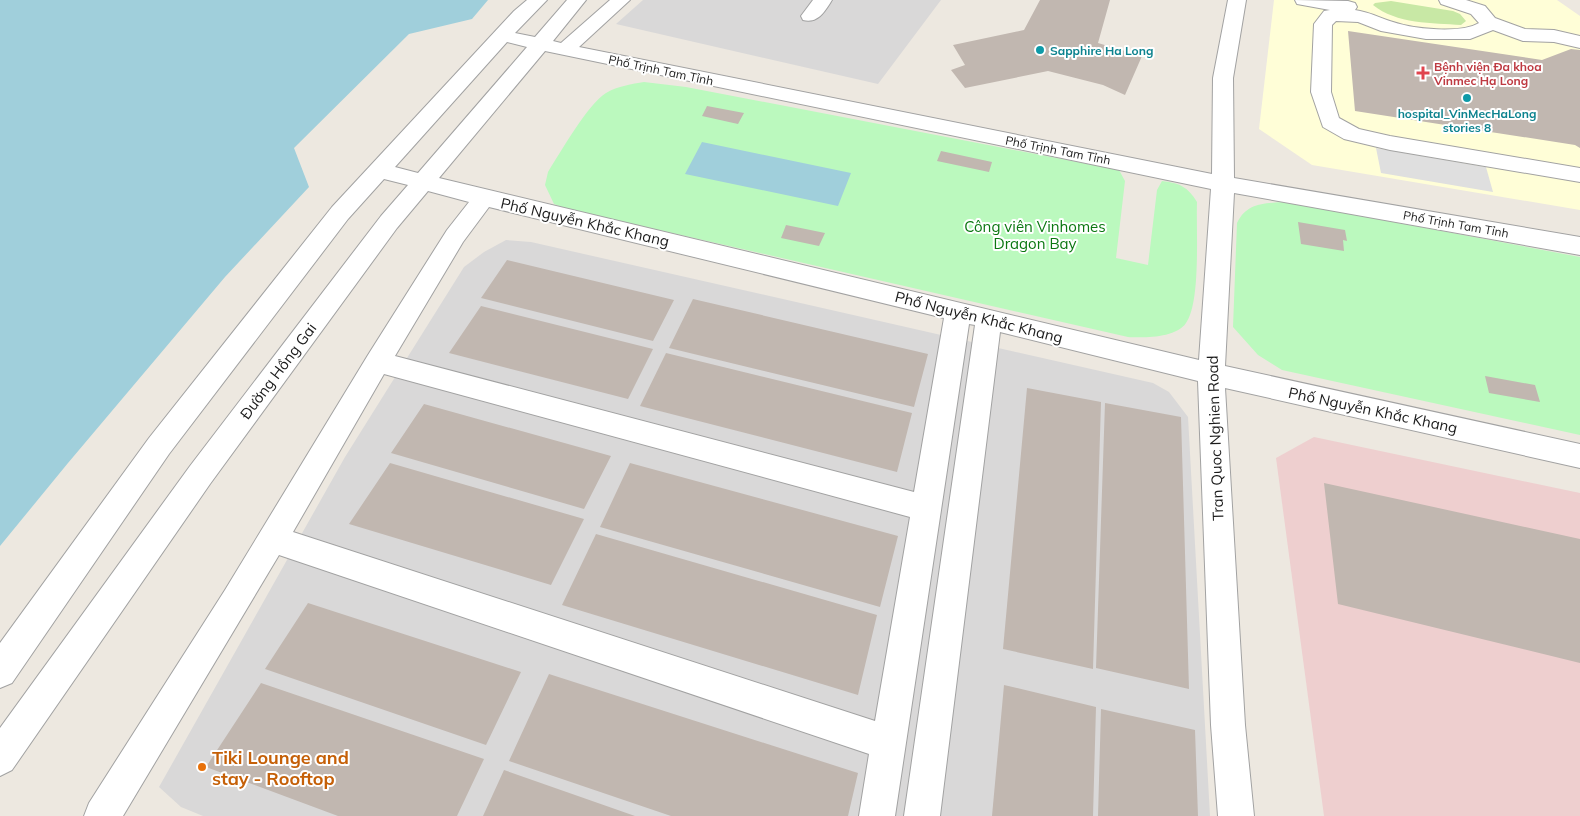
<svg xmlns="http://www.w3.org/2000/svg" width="1580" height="816" viewBox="0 0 1580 816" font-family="Mulish,sans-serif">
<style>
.residential{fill:#d9d8d8}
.commercial{fill:#eecfcf}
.education{fill:#fffed7}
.grass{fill:#c8e8a5}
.park{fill:#bbf9be}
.parking{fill:#dfdfdf}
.water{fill:#a0cfdb}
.building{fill:#c1b7b0}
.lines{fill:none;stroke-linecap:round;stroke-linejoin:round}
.minor-casing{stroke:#a2a2a2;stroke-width:2}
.minor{fill:#fff;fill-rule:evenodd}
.culture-dot{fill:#0f9aa8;stroke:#fff;stroke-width:2}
.health-dot{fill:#e0444e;stroke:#fff;stroke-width:2}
.food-dot{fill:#e8710a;stroke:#fff;stroke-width:2}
.labels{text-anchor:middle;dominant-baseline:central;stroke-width:4;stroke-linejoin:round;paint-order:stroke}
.far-culture-label{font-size:12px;font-weight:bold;fill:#0d838f;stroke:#fff;text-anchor:start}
.far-health-label{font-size:12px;font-weight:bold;fill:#be3a42;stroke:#fff;text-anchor:start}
.far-street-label{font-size:12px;fill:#1b1b1b;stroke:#fff}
.street-label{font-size:15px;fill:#1b1b1b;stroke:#fff}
.park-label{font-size:15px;fill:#0b7711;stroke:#fff}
.near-food-label{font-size:18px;font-weight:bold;fill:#c56008;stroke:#fff;text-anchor:start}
</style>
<rect width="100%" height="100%" fill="#ede8e0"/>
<!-- residential -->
<path class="residential" d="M643 0H941L878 84 616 24Z
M506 240 531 242 1153 383 1169 392 1188 417 1210 816H203L181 807 159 787 345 457 464 267 484 252Z"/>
<!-- commercial -->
<path class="commercial" d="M1314 437 1580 493V816H1324L1276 458Z"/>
<!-- education -->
<path class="education" d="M1274 0H1557L1580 16V210L1312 165 1259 129Z"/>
<!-- grass -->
<path class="grass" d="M1391 1 1453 11 1460 14 1466 21 1461 25C1433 23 1396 24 1373 5L1375 3Z"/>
<!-- park -->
<path class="park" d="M644 82 686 87 1119 170 1125 181 1116 258 1148 265 1157 190 1162 181C1180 183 1188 187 1197 202 1196 230 1201 302 1186 323 1176 338 1144 338 1128 337L567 209 554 204 545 185 548 172C560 153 588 104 606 93 618 86 632 84 644 82Z
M1287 202 1580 257V435L1282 370 1258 355 1233 327 1237 223C1247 202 1266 203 1287 202Z"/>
<!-- parking -->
<path class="parking" d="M1376 148 1486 167 1493 192 1381 173Z"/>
<!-- water -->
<path class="water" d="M0 0H488L472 19 409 34 294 148 309 187 225 277 68 463 0 546Z
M702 142 851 173 838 206 685 174Z"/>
<!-- building -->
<path class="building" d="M1040 0H1110L1098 43 1142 56 1125 95 1103 85 1048 71 965 88 951 70 965 65 953 45 1024 30Z
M1348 31 1542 60 1571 49 1580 50V148L1575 145 1355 111Z
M707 106 744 113 738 124 702 116Z
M941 151 992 162 989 172 937 161Z
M1298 222 1345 230 1347 241 1343 240 1344 251 1301 244Z
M786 225 825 233 819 246 781 238Z
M507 260 674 300 653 341 481 298Z
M693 299 928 354 914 407 669 348Z
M481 306 653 349 628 399 449 353Z
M666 353 912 413 897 472 640 406Z
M1485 376 1535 385 1540 402 1489 393Z
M1027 388 1101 402 1093 669 1003 649Z
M1105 403 1181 417 1189 689 1096 668Z
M424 404 611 456 584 509 391 453Z
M390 463 584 519 551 585 349 524Z
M630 463 898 536 880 607 600 527Z
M1324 483 1580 539V663L1338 604Z
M596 534 877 615 858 695 562 605Z
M308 603 521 672 486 745 265 669Z
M549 674 858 773 848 816H671L509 761Z
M261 683 484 759 457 816H338L206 767Z
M1004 685 1096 707 1093 816H992Z
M1101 709 1195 730 1198 816H1098Z
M504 770 635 816H483Z"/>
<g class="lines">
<!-- minor casing -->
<g class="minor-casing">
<path id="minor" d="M527 0H547L515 33 535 37 567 0H586L553 41 561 43 610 0H630L579 47 1212 174 1213 78 1228 0H1246L1233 78 1234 178 1580 237V255L1234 193 1225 366 1580 444V468L1225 388 1245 725 1254 816H1218L1211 725 1198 381 1000 332 940 816H904L975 325 969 324 895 816H859L869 754 279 555 123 816H84L89 803 225 590 368 355 447 230 469 202 428 191 397 228 210 484 12 770 0 776V728L190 466 381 216 408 185 384 179 348 219 169 454 12 683 0 688V643L149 438 332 207 514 11ZM507 42 527 47 418 173 395 167ZM545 51 1211 189 1199 360 439 178ZM489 207 944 318 914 492 395 356 463 242ZM384 374 910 517 875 721 293 532Z
M813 0H832C825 11 818 24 803 20L801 16Z
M1295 0 1348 1 1355 3 1357 7 1355 10C1369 12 1380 18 1393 22 1413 29 1461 34 1479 23L1471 14 1441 4 1439 0H1466L1485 6 1495 18 1525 29 1554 30 1580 36V48L1554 42 1523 41 1493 30 1470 39H1426L1381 31 1358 22 1336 21 1332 25 1331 92 1339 118 1359 129 1390 136 1580 168V182L1390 150 1344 139 1323 127 1311 92 1314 24 1324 11 1330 10 1297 4Z"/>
</g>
<!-- minor -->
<use href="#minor" class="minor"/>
</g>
<!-- markers -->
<g class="culture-dot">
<circle cx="1040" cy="50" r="5"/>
<circle cx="1467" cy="98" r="5"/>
</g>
<path class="health-dot" d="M1420.5 65.5h5v5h5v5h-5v5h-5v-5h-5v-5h5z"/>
<circle class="food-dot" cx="202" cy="767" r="5"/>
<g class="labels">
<!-- far-culture labels -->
<g class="far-culture-label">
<text x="1050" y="50">Sapphire Ha Long</text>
<text x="1467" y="113" text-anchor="middle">hospital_VinMecHaLong<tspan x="1467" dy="14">stories 8</tspan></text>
</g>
<!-- far-health labels -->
<g class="far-health-label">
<text x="1434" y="66">Bệnh viện Đa khoa<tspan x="1434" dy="14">Vinmec Hạ Long</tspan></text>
</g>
<!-- far-street labels -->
<g class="far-street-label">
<text transform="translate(661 70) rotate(12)">Phố Trịnh Tam Tỉnh</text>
<text transform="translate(1058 150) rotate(11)">Phố Trịnh Tam Tỉnh</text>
<text transform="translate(1456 224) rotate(10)">Phố Trịnh Tam Tỉnh</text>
</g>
<!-- street labels -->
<g class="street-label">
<text transform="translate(585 222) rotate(13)">Phố Nguyễn Khắc Khang</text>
<text transform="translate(979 317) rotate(14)">Phố Nguyễn Khắc Khang</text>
<text transform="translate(278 371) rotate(-53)">Đường Hồng Gai</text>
<text transform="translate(1373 410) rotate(12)">Phố Nguyễn Khắc Khang</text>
<text transform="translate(1215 438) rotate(-92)">Tran Quoc Nghien Road</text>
</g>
<!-- park labels -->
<g class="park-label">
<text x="1035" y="226">Công viên Vinhomes<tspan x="1035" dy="17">Dragon Bay</tspan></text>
</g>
<!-- near-food labels -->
<g class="near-food-label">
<text x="212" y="757">Tiki Lounge and<tspan x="212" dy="21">stay - Rooftop</tspan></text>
</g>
</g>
</svg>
